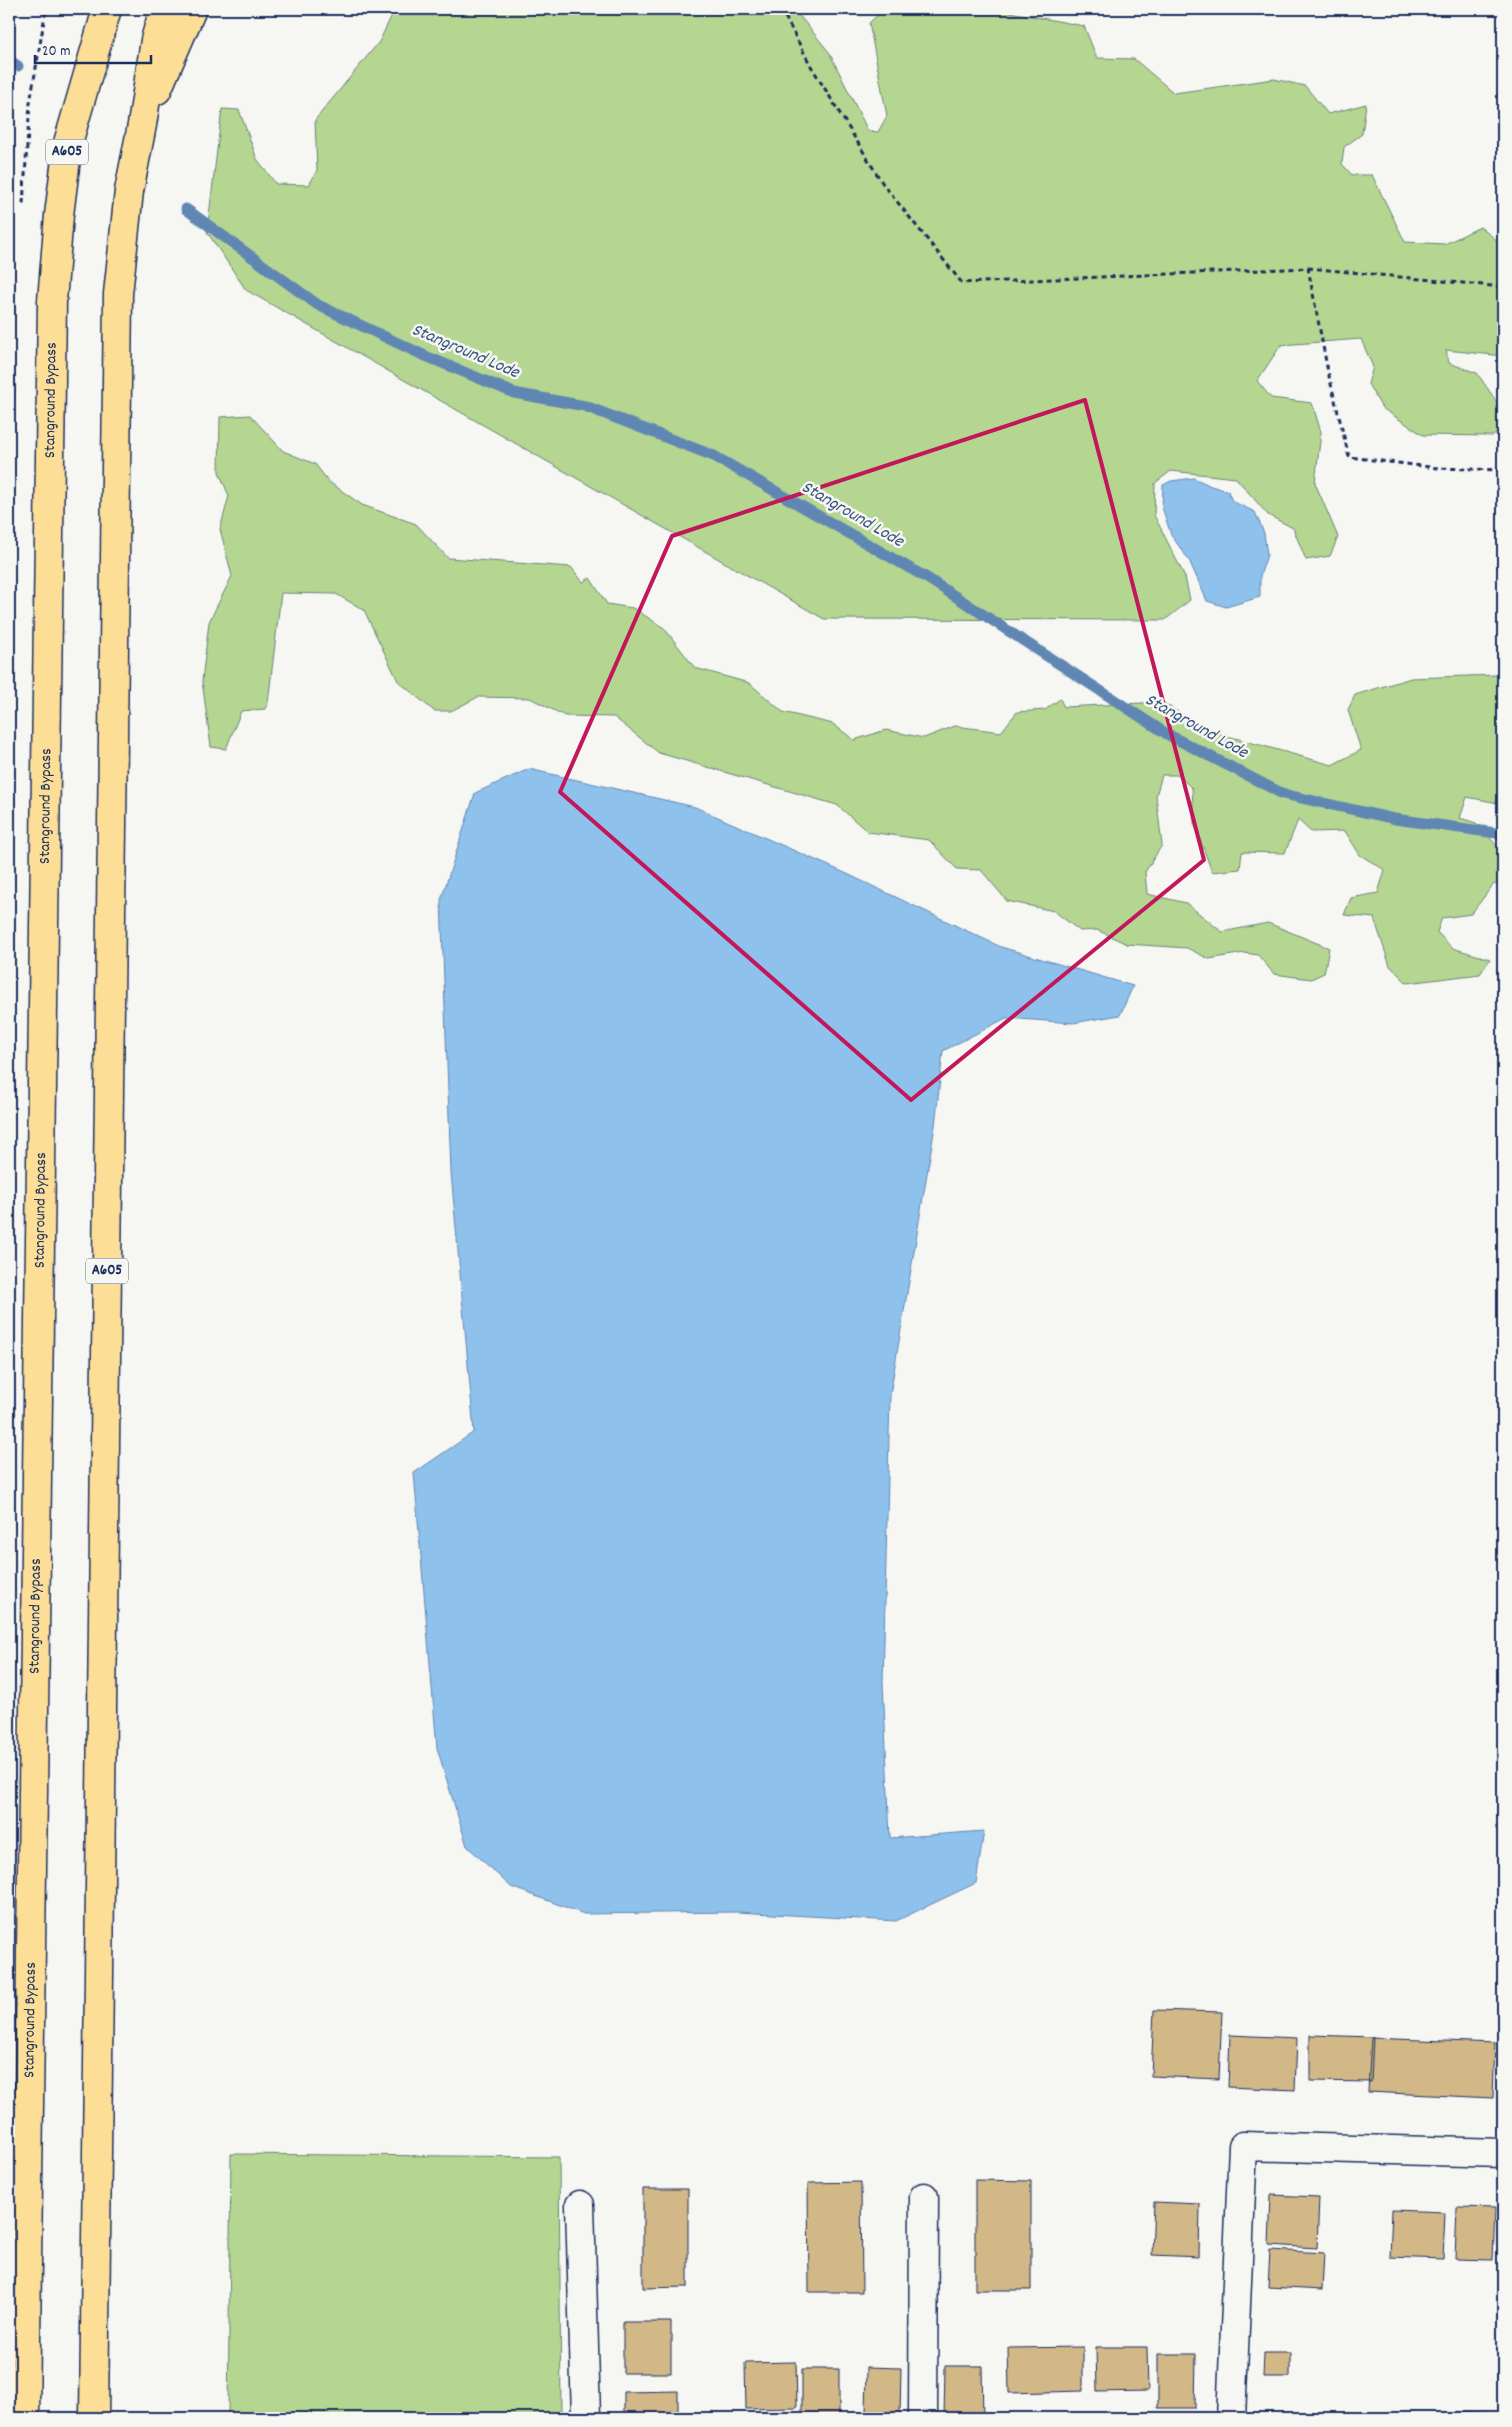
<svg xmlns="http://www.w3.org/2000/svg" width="1512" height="2427" viewBox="0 0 1512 2427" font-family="Dekko,sans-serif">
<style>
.green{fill:#b5d690;stroke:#688277}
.water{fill:#8ec1eb;stroke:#6087b3}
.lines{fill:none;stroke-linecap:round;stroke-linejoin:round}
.stream{stroke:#6087b3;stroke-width:11}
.building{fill:#d2b787;stroke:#1b2f5e}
.minor-casing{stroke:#1b2f5e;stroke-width:31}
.major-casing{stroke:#1b2f5e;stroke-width:31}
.path{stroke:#1b2f5e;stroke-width:3;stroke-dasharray:5 4;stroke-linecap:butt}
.minor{stroke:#f6f6f2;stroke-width:28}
.major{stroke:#fdde96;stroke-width:28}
.marked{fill:none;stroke:#c2185b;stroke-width:4;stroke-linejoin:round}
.labels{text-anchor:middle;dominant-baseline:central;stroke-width:5;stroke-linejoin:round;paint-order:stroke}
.shield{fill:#f6f6f2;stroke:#5d6b8a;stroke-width:1}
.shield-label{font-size:15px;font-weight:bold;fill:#1b2f5e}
.street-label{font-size:16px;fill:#1b2f5e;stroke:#f6f6f2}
.water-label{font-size:18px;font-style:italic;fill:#385481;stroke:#f6f6f2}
</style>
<rect width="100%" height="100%" fill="#f6f6f2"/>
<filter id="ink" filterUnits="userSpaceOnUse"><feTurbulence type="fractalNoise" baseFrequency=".02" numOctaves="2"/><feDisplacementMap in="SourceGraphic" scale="10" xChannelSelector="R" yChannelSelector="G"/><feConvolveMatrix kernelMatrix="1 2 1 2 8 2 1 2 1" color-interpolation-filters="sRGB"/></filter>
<g filter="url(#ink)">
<!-- green -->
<path class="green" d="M395 9H794L829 52 868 131 878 132 887 116 869 23 884 9H994L1084 26 1097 58 1134 59 1174 93 1274 79 1305 86 1328 114 1366 104 1362 134 1344 147 1342 164 1352 175H1372L1405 242 1445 244 1480 227 1499 242 1503 241V356L1446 350 1449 363 1477 373 1503 411V427L1493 436 1423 435 1382 408 1368 384 1373 367 1361 339 1281 345 1257 381 1271 398 1312 403 1321 432 1315 483 1338 537 1330 556 1306 560 1293 528 1268 515 1236 478 1171 471 1155 483 1154 515 1185 577 1190 600 1165 620 824 619 246 290 207 232 222 109 239 110 257 159 276 184 309 185 317 170 315 120 379 42Z
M250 415 283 451 315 464 329 482 362 505 416 524 448 558 571 567 583 582 590 578 607 604 633 608 664 628 695 668 749 683 783 712 833 724 854 740 886 730 924 738 955 726 1001 732 1017 712 1045 710 1060 699 1064 707 1161 702 1213 732 1332 765 1361 750 1348 710 1355 695 1411 678 1496 675 1503 676V804L1467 797 1460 818 1476 823 1503 852V882L1493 885 1471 914 1442 918 1437 932 1452 948 1490 959 1480 974 1407 983 1390 966 1374 918 1344 915 1351 898 1378 893 1385 870 1360 855 1345 831 1311 832 1298 820 1285 853 1242 852 1240 869 1212 872 1194 823 1192 788 1177 775H1162L1156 796 1162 845 1145 872 1147 894 1186 903 1222 932 1268 923 1329 948 1324 973 1311 979 1274 974 1258 955 1244 953 1209 959 1187 948 1127 944 1097 930 1080 931 1054 911 1007 901 981 870 957 869 929 840 868 832 837 805 659 753 614 717 565 716 530 698 478 697 451 711H434L398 681 364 610 336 594 281 593 268 703 265 709 241 711 226 749 211 747 202 681 209 622 232 576 220 529 229 496 219 472 220 417Z
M231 2154 559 2157 561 2418H228Z"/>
<!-- water -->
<path class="water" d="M1194 478 1211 486 1228 491 1232 501 1255 512 1264 533 1267 555 1260 576V597L1226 607 1207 601 1189 560 1171 535 1162 507 1163 485 1171 481Z
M529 769 695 807 845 873 1001 947 1133 986 1120 1015 1073 1023 1006 1018 943 1051 935 1126 890 1395 883 1682 890 1838 984 1831 976 1883 896 1921 737 1912 584 1914 511 1887 467 1846 437 1748 414 1473 474 1432 451 1172 441 900 475 793Z"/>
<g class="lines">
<!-- stream -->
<path class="stream" d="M9 60 18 66
M186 209 318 305 423 355 514 393 585 406 714 456 927 578 1167 734 1283 794 1395 819 1503 834"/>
</g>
<!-- building -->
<path class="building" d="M1154 2010 1222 2012 1219 2079 1151 2076Z
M1230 2035 1297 2038 1295 2090 1228 2087Z
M1310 2035 1373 2037 1371 2082 1310 2081Z
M1371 2038 1495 2043 1493 2098 1368 2092Z
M975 2180 1031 2181V2290H975Z
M861 2182 862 2292H809L808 2183Z
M643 2189H688V2287L643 2288Z
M1271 2195 1319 2197 1317 2248 1269 2245Z
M1154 2202 1200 2204 1199 2257 1152 2255Z
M1457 2207 1495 2208 1493 2260 1455 2259Z
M1392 2210 1445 2212 1443 2259 1390 2257Z
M1270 2250 1324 2253 1322 2290 1268 2287Z
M623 2322H671V2373H623Z
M1083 2347V2391L1009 2393 1008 2348Z
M1096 2347H1147L1148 2391 1097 2392Z
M1264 2353H1290V2377H1263Z
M1158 2354H1196L1195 2408H1158Z
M796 2362 797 2408 746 2409 745 2363Z
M945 2366H982L983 2418H944Z
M867 2367 901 2368 900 2414 866 2413Z
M802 2369H839V2418H802Z
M678 2391V2418H624V2392Z
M1456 2412 1488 2414 1487 2418H1455Z"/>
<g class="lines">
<!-- minor casing -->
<g class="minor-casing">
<path id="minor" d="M580 2205 586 2418
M923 2418 924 2197
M1231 2418 1243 2146 1503 2153"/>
</g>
<!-- major casing -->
<g class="major-casing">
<g id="major">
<path d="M157 90 192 9"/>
<path id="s1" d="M25 2418 52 301 59 215 68 143 107 9"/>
<path d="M94 2418 118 294 129 191 142 125 155 40 164 9"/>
</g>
</g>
<!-- path -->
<path class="path" d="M781 9 811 66 883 184 962 283 1308 268 1328 372 1349 457 1438 468 1503 470
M23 204 30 103 46 9
M1308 268 1503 287
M9 445 14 390"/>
<!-- minor -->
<use href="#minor" class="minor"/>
<!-- major -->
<use href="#major" class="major"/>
</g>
</g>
<!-- marked area -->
<path class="marked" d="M1085 400 1204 860 911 1100 560 792 672 536Z"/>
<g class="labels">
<!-- shield labels -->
<g class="shield">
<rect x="46" y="139.5" width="42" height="25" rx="4"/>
<rect x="86" y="1258.5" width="42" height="25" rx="4"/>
</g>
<g class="shield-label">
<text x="67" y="152">A605</text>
<text x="107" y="1271">A605</text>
</g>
<!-- street labels -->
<g class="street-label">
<text stroke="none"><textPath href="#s1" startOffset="2018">Stanground Bypass</textPath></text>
<text stroke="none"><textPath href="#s1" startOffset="1612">Stanground Bypass</textPath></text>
<text stroke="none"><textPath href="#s1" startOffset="1208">Stanground Bypass</textPath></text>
<text stroke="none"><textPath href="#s1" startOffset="802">Stanground Bypass</textPath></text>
<text stroke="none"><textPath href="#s1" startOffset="398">Stanground Bypass</textPath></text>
</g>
<!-- water labels -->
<g class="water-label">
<text transform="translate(465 352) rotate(23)">Stanground Lode</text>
<text transform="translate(852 515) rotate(30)">Stanground Lode</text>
<text transform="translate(1196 727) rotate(29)">Stanground Lode</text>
</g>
</g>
<!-- margin -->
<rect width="1512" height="2427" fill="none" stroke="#f6f6f2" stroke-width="30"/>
<rect x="15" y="15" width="1482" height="2397" fill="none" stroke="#1b2f5e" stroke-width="2" filter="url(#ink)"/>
<!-- scale -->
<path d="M35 55v8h116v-8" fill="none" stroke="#1b2f5e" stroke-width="2.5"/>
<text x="42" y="55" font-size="15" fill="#1b2f5e" stroke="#f6f6f2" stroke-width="4" paint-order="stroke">20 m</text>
</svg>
